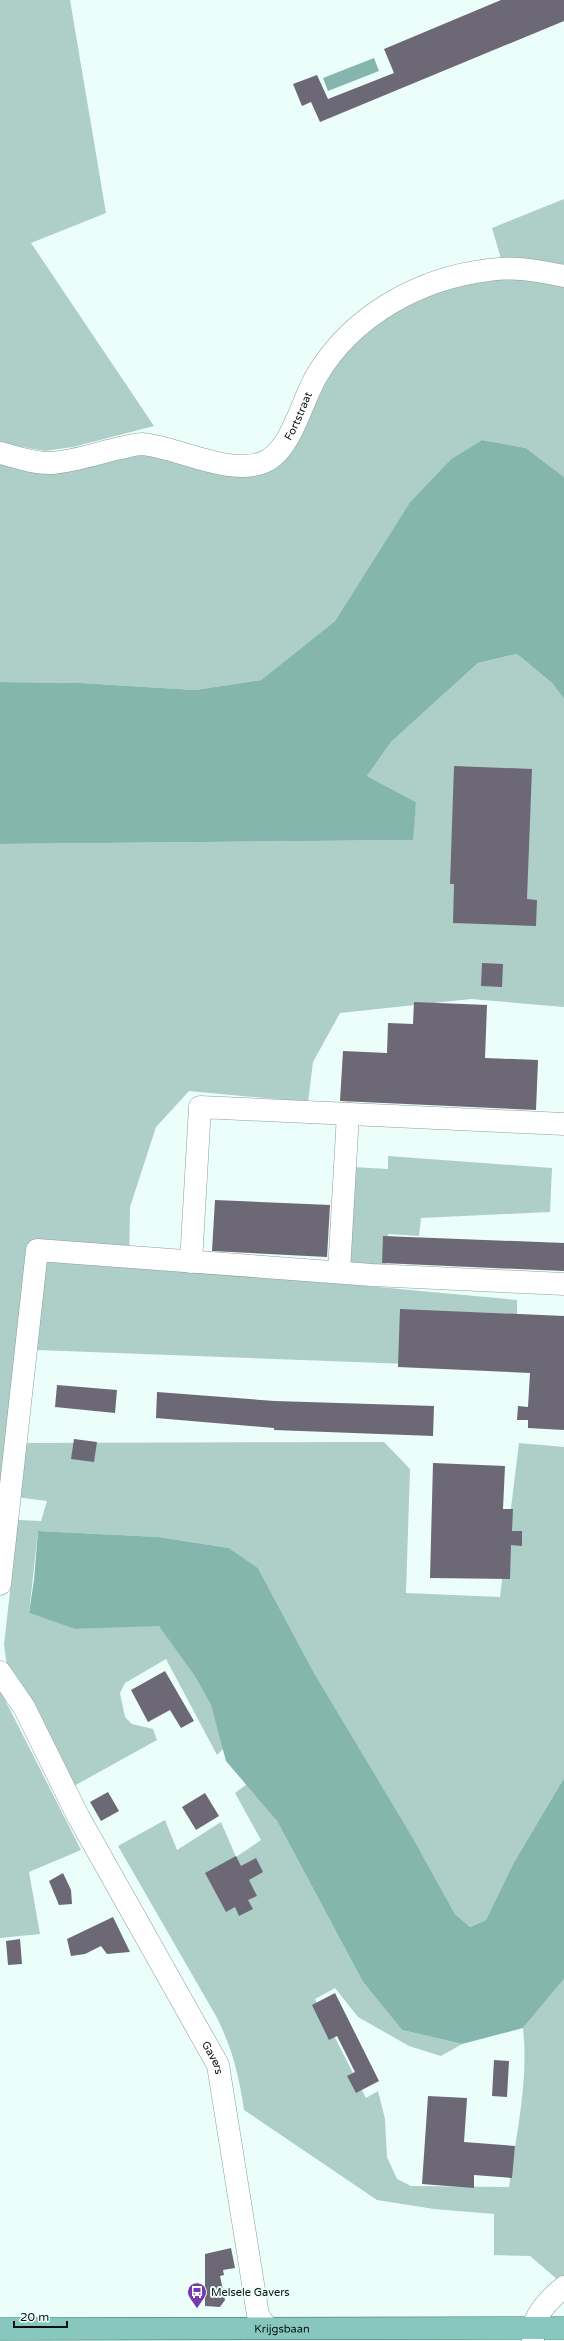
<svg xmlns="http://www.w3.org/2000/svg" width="564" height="2341" viewBox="0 0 564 2341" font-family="'Varela Round',sans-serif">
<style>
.green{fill:#aecec8}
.water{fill:#85b6ad}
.building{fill:#6d6875}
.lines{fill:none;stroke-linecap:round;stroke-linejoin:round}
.minor-casing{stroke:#8d9e9b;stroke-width:23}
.major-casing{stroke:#296f65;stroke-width:23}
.minor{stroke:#fff;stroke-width:22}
.major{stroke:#88c7be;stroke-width:22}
.labels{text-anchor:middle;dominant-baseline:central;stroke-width:4;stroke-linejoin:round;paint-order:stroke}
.street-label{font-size:11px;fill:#0c1211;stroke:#ebfefa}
.poi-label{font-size:11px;fill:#0c1211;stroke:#ebfefa;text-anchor:start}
</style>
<rect width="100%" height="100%" fill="#ebfefa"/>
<!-- green -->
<path class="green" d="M0 0H70L106 213 31 243 154 426 73 447 45 451 0 443Z
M564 199V268L502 262 492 228Z
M535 277 564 283V477L526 448 482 440 451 459 410 502 335 621 261 680 195 690 81 683 0 682V461L146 451 232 474 305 420 337 363 356 343 392 313 425 294 471 280Z
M517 654 552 683 564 699V1007L471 999 340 1013 313 1062 308 1102 189 1091 156 1127 130 1207 129 1264 517 1300V1368L37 1350 23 1443 384 1442 410 1469 406 1593 500 1597 519 1443 564 1447V1778L513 1864 486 1920 470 1927 455 1914 413 1838 313 1671 258 1568 229 1548 159 1537 38 1531 29 1613 76 1629 159 1625 194 1675 211 1705 224 1748 217 1755 166 1659 125 1683 120 1693 125 1717 132 1724 153 1729 157 1740 74 1786 9 1681 4 1645 18 1520 41 1521 47 1501 0 1495V844L412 840 416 802 367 776 391 742 478 663Z
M388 1156 552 1168 550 1212 421 1218 419 1236 388 1234 386 1270 346 1271 352 1167 388 1169Z
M0 1690 81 1850 29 1872 40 1934 0 1938Z
M247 1784 277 1821 363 1982 402 2030 462 2044 441 2056 409 2046 358 2017 335 1988 315 1999 366 2098 378 2091 385 2119 387 2157 397 2179 411 2186 509 2187C516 2135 529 2080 523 2028L564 1979V2279L558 2280 530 2256 494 2255V2214L434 2209 377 2200 244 2110C239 2076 232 2047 216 2016L118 1846 165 1820 177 1850 221 1822 236 1857 261 1840 235 1793Z"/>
<!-- water -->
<path class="water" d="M374 58 379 71 328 91 323 78Z
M482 440 526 448 564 477V699L552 683 517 654 478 663 391 742 367 776 416 802 413 840 0 844V682L81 683 195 690 261 680 335 621 410 502 451 459Z
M38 1531 159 1537 229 1548 258 1568 313 1671 413 1838 455 1914 470 1927 486 1920 513 1864 564 1778V1979L523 2028 462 2044 402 2030 363 1982 277 1821 226 1761 211 1705 194 1675 159 1626 75 1629 29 1613 34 1580Z"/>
<!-- building -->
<path class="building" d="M501 0H564V21L320 122 311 102 302 106 293 84 317 75 328 99 394 73 384 49Z
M454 766 532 769 527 899 537 900 536 926 453 923 454 884H450Z
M482 963 503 964 502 987 481 986Z
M414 1002 487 1005 485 1058 538 1060 536 1110 340 1101 343 1051 387 1053 388 1023 413 1024Z
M215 1200 330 1205 327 1257 212 1251Z
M383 1236 564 1243V1271L382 1263Z
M400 1309 564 1316V1430L528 1428V1420H517L518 1406 528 1407 530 1373 398 1367Z
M57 1385 117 1390 115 1413 55 1407Z
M157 1392 275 1401 434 1406 433 1436 274 1430V1428L156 1418Z
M74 1439 97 1442 94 1462 71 1459Z
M433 1463 505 1466 503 1509H513L512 1531H522V1546L511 1545 510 1579 430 1578Z
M165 1671 194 1721 181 1728 170 1710 148 1722 131 1690Z
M108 1792 119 1811 101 1821 90 1802Z
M205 1793 219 1816 196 1830 182 1807Z
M236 1856 241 1866 256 1858 263 1872 249 1880 257 1896 248 1900 253 1909 239 1916 235 1907 226 1912 205 1873Z
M63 1873 71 1890 72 1904 59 1905 49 1881Z
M113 1917 130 1952 107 1954 101 1946 85 1954 71 1956 67 1939Z
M20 1939 22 1964 8 1965 6 1941Z
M335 1993 379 2081 356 2093 347 2076 355 2072 337 2036 329 2040 312 2005Z
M494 2060 509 2061 507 2097 492 2096Z
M428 2096 467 2098 464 2142 515 2146 512 2178 474 2175V2188L422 2184Z
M231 2248 235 2268 223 2270 224 2275 220 2276 225 2300 220 2307 205 2306V2254Z"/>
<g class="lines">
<!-- minor casing -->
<g class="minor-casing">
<g id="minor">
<path id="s1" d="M0 453C16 457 35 464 52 463 74 461 98 453 120 448 127 447 135 444 142 444 179 447 234 479 268 460 293 445 302 400 317 375 353 315 420 278 489 270 514 266 540 271 564 276"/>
<path d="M191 1262 200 1107 564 1124"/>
<path d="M339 1272 348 1114"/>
<path d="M0 1584 37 1250 372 1275 564 1284"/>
<path id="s2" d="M0 1672 24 1707 78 1816 218 2065 258 2315 267 2328"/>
<path d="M533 2341C529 2320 548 2300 564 2287"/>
</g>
</g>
<!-- major casing -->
<g class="major-casing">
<g id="major">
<path id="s3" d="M0 2329 564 2328"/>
</g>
</g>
<!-- minor -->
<use href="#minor" class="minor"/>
<!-- major -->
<use href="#major" class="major"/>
</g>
<!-- icons -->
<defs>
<g id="bus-pin" transform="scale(1)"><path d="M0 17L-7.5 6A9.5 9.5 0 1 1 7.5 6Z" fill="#7639af" stroke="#ebfefa"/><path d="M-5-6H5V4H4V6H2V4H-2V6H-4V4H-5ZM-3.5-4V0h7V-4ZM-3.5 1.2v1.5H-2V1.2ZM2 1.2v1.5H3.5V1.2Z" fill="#fff"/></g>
</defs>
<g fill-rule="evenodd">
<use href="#bus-pin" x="197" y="2292"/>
</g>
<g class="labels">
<!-- street labels -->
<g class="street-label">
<text stroke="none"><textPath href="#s1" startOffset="329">Fortstraat</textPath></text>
<text stroke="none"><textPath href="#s2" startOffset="441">Gavers</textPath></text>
<text stroke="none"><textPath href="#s3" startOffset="282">Krijgsbaan</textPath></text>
</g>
<!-- poi labels -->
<g class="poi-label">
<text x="211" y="2292">Melsele Gavers</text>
</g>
</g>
<!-- scale -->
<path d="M14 2321v6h53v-6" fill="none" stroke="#0c1211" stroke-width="2"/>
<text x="20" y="2321" font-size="12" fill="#0c1211" stroke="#ebfefa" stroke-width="3" paint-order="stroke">20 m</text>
</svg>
